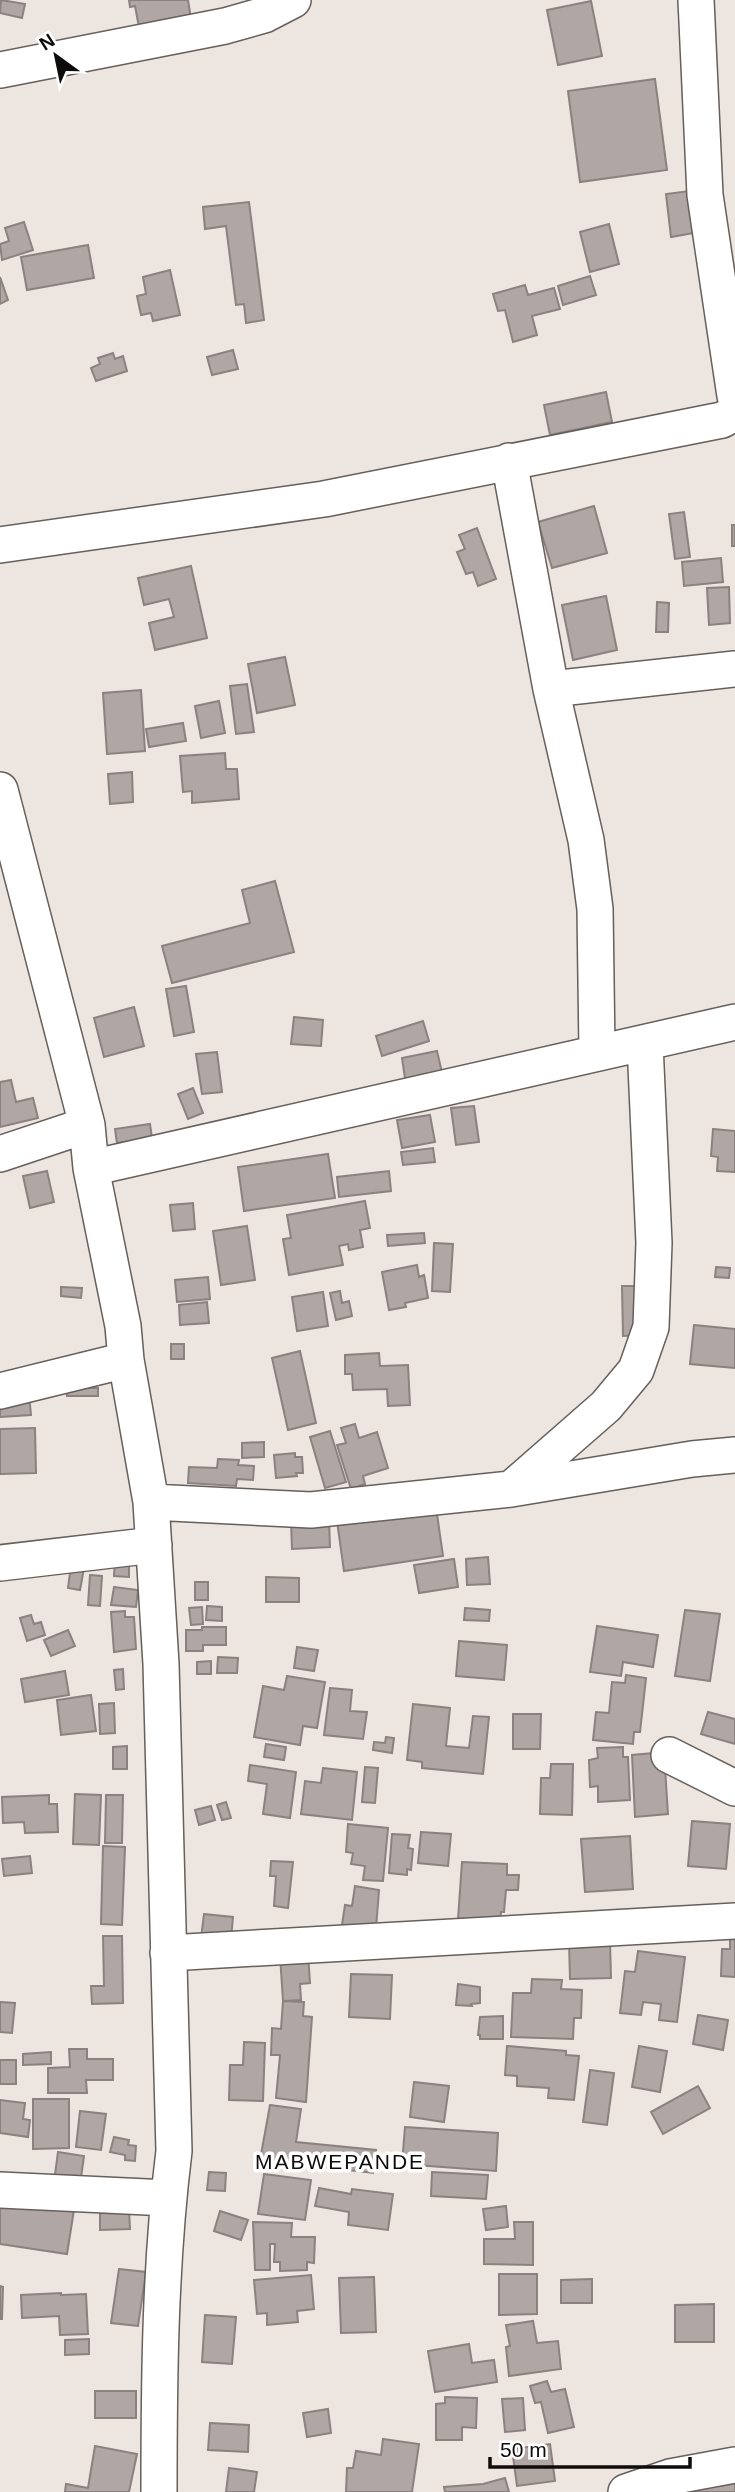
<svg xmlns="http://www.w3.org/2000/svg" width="735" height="2492" viewBox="0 0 735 2492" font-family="Helvetica,sans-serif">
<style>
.building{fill:#b0a7a5;stroke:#8a8180;stroke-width:2}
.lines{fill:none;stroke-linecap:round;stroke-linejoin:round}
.minor-casing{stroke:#665f5b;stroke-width:38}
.minor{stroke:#fff;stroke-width:35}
.labels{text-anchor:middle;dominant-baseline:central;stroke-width:7;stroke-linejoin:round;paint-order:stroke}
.quarter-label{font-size:21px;letter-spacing:2px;fill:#0e0c0a;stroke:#fff}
</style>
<rect width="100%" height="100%" fill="#ede5e0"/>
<!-- building -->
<path class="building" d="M1 0 25 4 22 18 0 13Z
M129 0H188L191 19 139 27 135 6 130 7Z
M591 1 602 56 558 65 547 10Z
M655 79 667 170 580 182 568 91Z
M689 191 694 233 671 237 666 194Z
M249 202 264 320 246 323 244 304 236 305 226 226 205 229 203 207Z
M24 222 33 250 2 260 0 244 9 241 5 228Z
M609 224 619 264 590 272 580 232Z
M88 245 94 278 27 290 21 257Z
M170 270 180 315 153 321 151 313 141 315 137 296 146 294 143 277Z
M590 276 596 295 563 305 558 286Z
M0 277 8 300 0 304Z
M525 285 528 295 554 288 560 309 532 316 537 335 513 342 505 310 498 311 493 294Z
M233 350 238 369 212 375 207 357Z
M113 353 115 359 123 356 127 371 96 381 91 368 100 364 98 358Z
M606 392 612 422 550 435 544 405Z
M594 506 607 553 552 568 538 522Z
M684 512 690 557 675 559 669 514Z
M732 525H735V546H732Z
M477 528 496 579 478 586 473 572 466 574 457 552 465 549 459 535Z
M721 558 723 582 684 586 682 562Z
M191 566 207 638 155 650 149 623 174 617 169 599 144 605 138 578Z
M729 587 730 623 709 625 707 588Z
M606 596 617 650 573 660 562 605Z
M657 602 669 603 668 632H656Z
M285 657 295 705 257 713 248 664Z
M247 684 254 732 236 734 230 686Z
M141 690 145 751 107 754 103 693Z
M219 701 225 733 201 738 195 706Z
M183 723 186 741 149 747 146 729Z
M225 753 226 769H237L239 799 192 803V791L183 792 180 756Z
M132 772 133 802 110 804 108 774Z
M275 881 294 952 172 983 162 946 250 923 242 890Z
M186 986 194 1032 174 1036 166 989Z
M134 1007 144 1046 104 1057 94 1018Z
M294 1017 323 1020 321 1046 291 1044Z
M423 1021 429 1041 382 1056 376 1036Z
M437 1051 443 1077 406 1085 402 1058Z
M217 1052 222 1092 202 1094 196 1054Z
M11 1080 16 1102 33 1098 38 1118 0 1127V1082Z
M193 1088 203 1113 188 1119 178 1094Z
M474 1106 479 1142 456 1145 451 1108Z
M430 1115 435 1142 402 1148 397 1120Z
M150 1124 152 1138 117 1143 115 1129Z
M713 1129 735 1131V1172L717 1171 718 1157 711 1156Z
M433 1148 435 1162 403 1165 401 1152Z
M328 1154 335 1198 244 1211 238 1167Z
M47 1171 54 1202 30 1208 23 1176Z
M389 1171 391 1191 339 1197 337 1177Z
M365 1201 370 1228 360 1230 363 1247 349 1250 348 1244 339 1246 343 1265 289 1275 283 1239 291 1238 287 1215Z
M193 1203 195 1229 173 1231 170 1205Z
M247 1226 255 1280 221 1285 213 1231Z
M424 1233 425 1243 388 1246 387 1235Z
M434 1243 453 1244 450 1292 432 1291Z
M417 1265 419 1277 424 1275 428 1298 405 1303 406 1307 389 1310 382 1272Z
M716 1267 730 1268 729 1278 715 1277Z
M208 1277 210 1299 177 1302 175 1280Z
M622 1286H643L644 1335 623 1336Z
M61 1287 82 1288 81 1298 61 1296Z
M340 1291 342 1303 349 1301 352 1316 336 1320 330 1293Z
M323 1292 328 1326 297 1331 292 1297Z
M207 1302 209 1323 180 1325 179 1305Z
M694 1325 735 1329V1368L690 1364Z
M171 1344H184V1359H171Z
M300 1351 316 1423 288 1430 272 1358Z
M379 1353 380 1366 408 1365 410 1405 388 1406 387 1389 353 1390 352 1374H345V1355Z
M67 1379 83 1388H98V1396H67Z
M29 1394 31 1415 0 1417V1396Z
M355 1424 359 1438 377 1432 388 1468 363 1476 365 1484 351 1489 337 1445 346 1443 341 1428Z
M35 1428 36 1473 0 1474V1429Z
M330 1431 346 1482 325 1488 310 1437Z
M264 1442V1457L242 1458V1443Z
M295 1453V1457H302L303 1473H296L297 1476 276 1478 274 1455Z
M218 1459 239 1460 238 1465 254 1466 253 1480 237 1479 236 1486 188 1483 189 1467 217 1468Z
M435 1500 443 1556 344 1571 336 1514Z
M329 1519 330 1547 292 1549 291 1521Z
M488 1557 490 1584 467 1585 466 1559Z
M115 1559H129V1577L114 1576Z
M454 1559 458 1587 419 1593 414 1565Z
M71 1566 84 1568 80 1590 68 1588Z
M90 1575 102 1576 100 1606 88 1605Z
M266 1577 299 1578V1602H266Z
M195 1582H208V1600H195Z
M114 1587 138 1590 136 1607 111 1605Z
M207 1606 222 1607V1621L206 1620Z
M202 1607 203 1624 191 1625 189 1608Z
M465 1608 490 1610 489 1621 464 1620Z
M685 1610 720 1614 710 1681 675 1676Z
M125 1611V1617H134L136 1649 114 1652 111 1612Z
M31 1615 34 1624 41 1622 45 1635 27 1641 20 1618Z
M597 1626 658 1635 653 1667 623 1662 621 1676 590 1672Z
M202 1627H226V1645H203V1651H186V1630H202Z
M68 1630 75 1646 51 1656 44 1640Z
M459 1641 507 1645 504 1680 456 1676Z
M297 1647 318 1650 314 1671 294 1668Z
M218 1657 238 1658 237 1673H217Z
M211 1661V1674H197V1662Z
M123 1669 124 1689 116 1690 114 1670Z
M65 1671 69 1695 25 1702 21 1679Z
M626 1675 646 1678 640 1732H634L633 1744 593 1740 596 1712 609 1713 612 1682 625 1683Z
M287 1676 325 1682 317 1728 303 1726 300 1745 254 1737 263 1686 284 1690Z
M330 1688 352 1690 350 1711 367 1712 363 1739 324 1735Z
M91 1695 96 1731 61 1735 57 1700Z
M114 1703 115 1733 100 1734 99 1704Z
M413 1704 450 1708 446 1746 469 1748 473 1716 489 1717 483 1774 422 1768V1762L407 1760Z
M708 1712 735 1719V1744L701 1734Z
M513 1714H541L540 1749H513Z
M386 1737 394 1738 392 1753 373 1750 374 1742 385 1743Z
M266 1744 286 1747 284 1760 264 1757Z
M127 1746V1769H113V1747Z
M623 1747V1757H628L630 1800 598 1802V1786L590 1787 589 1760 598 1758 597 1748Z
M664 1752 668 1814 635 1817 632 1755Z
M551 1764H573L572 1815 540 1814 541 1778H550Z
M250 1765 296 1772 290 1818 263 1814 267 1784 248 1781Z
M365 1767 378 1768 375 1803 362 1802Z
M323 1768 357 1772 352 1820 301 1814 305 1781 321 1783Z
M75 1794 101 1795 99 1845 73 1844Z
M49 1795V1804H57L58 1832 25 1833 24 1822 3 1823 2 1797Z
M106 1795H123L122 1843H105Z
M226 1802 231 1818 222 1820 217 1805Z
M211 1806 215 1820 199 1825 195 1810Z
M692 1821 730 1824 726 1869 688 1866Z
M348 1824 388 1828 383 1881 363 1880 365 1866 351 1864 353 1853 346 1852Z
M421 1832 451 1834 448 1866 418 1863Z
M392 1834 410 1835 408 1848 413 1849 411 1870 407 1869V1875L389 1873Z
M630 1836 633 1889 585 1892 581 1839Z
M103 1846 125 1847 122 1925 101 1924Z
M30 1856 32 1873 4 1876 2 1859Z
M271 1861 293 1862 288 1908 274 1906 276 1876H270Z
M462 1862 507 1864V1875H519L518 1890H506L504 1912H501L500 1921 458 1919Z
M355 1886 379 1890 376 1929 342 1925 345 1905 352 1906Z
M204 1914 233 1917 230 1950 200 1946Z
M730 1929H735V1977L721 1976 722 1949H730Z
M103 1936H122L123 2003 92 2004 91 1986H104Z
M610 1941 611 1978 570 1979 569 1942Z
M638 1951 685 1957 677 2022 659 2020 661 2004 643 2002 641 2015 620 2013 625 1971 635 1972Z
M308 1953 310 1983 300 1984 301 2000 283 2001 280 1955Z
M351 1974 392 1975 390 2019 349 2017Z
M532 1979 562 1980 561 1989 582 1990 581 2018H574L573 2039 511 2037 513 1993H531Z
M458 1984 480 1987V2003L471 2004 472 2006 456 2005Z
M283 2001 304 2002 303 2016 312 2017 306 2102 276 2098 280 2055H271L272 2028 281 2029Z
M0 2002 15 2003 12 2033 0 2032Z
M698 2015 728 2020 723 2050 693 2044Z
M503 2016V2039H480V2035H478L480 2017Z
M244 2042 265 2043 263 2101 229 2100 230 2065H243Z
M507 2046 566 2051V2055L579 2056 574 2100 548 2098 549 2088 517 2086V2076L505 2075Z
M639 2046 667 2051 660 2092 632 2087Z
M69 2049H87V2059H113V2080H86L87 2093H48V2068L70 2067Z
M51 2052V2064L23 2065V2054Z
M0 2060H16V2084H0Z
M590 2070 614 2073 607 2125 583 2122Z
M414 2082 449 2086 444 2122 410 2117Z
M698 2086 710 2108 663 2134 651 2112Z
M33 2099H69V2148L33 2149Z
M0 2100 25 2103 23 2119 30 2120 28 2137 0 2133Z
M270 2105 301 2109 296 2142 376 2150 373 2173 260 2160Z
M80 2111 106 2114 101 2150 76 2147Z
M405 2127 498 2133 496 2171 402 2164Z
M114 2137 129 2140 128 2145 136 2146 135 2161 125 2160V2155L110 2152Z
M58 2152 84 2156 80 2185 54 2182Z
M209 2172 226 2173 225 2191 207 2190Z
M432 2172 488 2175 486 2199 431 2196Z
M264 2174 311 2180 305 2220 258 2214Z
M319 2188 351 2194 352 2189 393 2194 388 2230 348 2225 349 2212 315 2206Z
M0 2199 74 2210 67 2254 0 2244Z
M506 2206 508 2227 486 2230 483 2209Z
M129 2209 130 2229 100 2230V2211Z
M220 2211 248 2220 241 2240 214 2231Z
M253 2222 292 2223 291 2237H315L314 2263 307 2262V2270L280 2271V2262H274L275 2244H270V2270H255Z
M514 2222H533V2265L484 2264V2239H515Z
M119 2269 146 2272 138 2326 111 2323Z
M499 2274H537V2314L499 2315Z
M311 2275 314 2309 297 2311 298 2322 267 2325V2313L257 2314 254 2280Z
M374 2277 376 2332 341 2333 339 2278Z
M592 2279V2303H561V2280Z
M0 2286 3 2287 2 2319H0Z
M61 2293V2295L86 2294 88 2334 60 2335 59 2316 22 2318 21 2295Z
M714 2304V2342H675V2305Z
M205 2315 236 2317 232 2364 202 2362Z
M533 2321 537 2343 558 2341 561 2369 509 2376 506 2347 510 2346 506 2325Z
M89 2339V2354L65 2355V2340Z
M469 2344 472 2363 494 2360 497 2382 435 2392 428 2351Z
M547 2381 551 2392 565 2389 574 2427 548 2433 541 2402 535 2403 530 2386Z
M95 2391H136V2418H95Z
M445 2397 477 2398 476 2428 462 2427V2440H436V2404L445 2403Z
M523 2398 525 2430 505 2432 502 2399Z
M328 2409 331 2433 307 2437 303 2413Z
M210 2423 249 2425 248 2452 208 2450Z
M383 2439 419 2444 412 2492H346L347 2468H353L356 2451 381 2455Z
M550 2444 555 2481 517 2486 512 2449Z
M95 2446 137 2454 129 2492H65L66 2484 88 2488Z
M229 2468 257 2472 254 2492H226Z
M735 2468V2492H692L691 2478Z
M505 2478 509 2492H445L444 2487 483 2484Z"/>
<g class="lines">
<!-- minor casing -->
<g class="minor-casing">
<path id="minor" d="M696 0 705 195 735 396
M0 70 225 26 264 15 293 0
M509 461 551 689 586 840 595 909 597 1051
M0 545 324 499 722 420 733 414 735 408
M551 689 735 669
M0 790 87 1125 91 1168 123 1326 126 1360 151 1502 161 1664 174 2151C160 2264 159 2378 159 2492
M0 1154 87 1125
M91 1168 735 1022
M0 1391 126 1360
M511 1489 606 1406 636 1370 651 1327 654 1243 645 1044
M151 1502 311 1510 511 1489 692 1459 735 1455
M0 1563 154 1545
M669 1755 735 1788
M168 1953 735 1921
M0 2190 168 2198
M626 2492 670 2477 735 2465"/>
</g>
<!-- minor -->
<use href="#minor" class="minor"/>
</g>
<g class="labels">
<!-- quarter labels -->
<g class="quarter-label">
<text x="340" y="2161">MABWEPANDE</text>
</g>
</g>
<!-- north arrow -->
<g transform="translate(56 56) rotate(327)" stroke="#ffffff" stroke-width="5" paint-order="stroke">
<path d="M0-5L12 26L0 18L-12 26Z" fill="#0e0c0a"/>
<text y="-10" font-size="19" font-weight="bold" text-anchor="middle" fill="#0e0c0a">N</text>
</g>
<!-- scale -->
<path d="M490 2457v10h200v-10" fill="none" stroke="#0e0c0a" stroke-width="3.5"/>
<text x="500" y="2457" font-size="21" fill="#0e0c0a" stroke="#ffffff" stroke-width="5" paint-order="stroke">50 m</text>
</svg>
